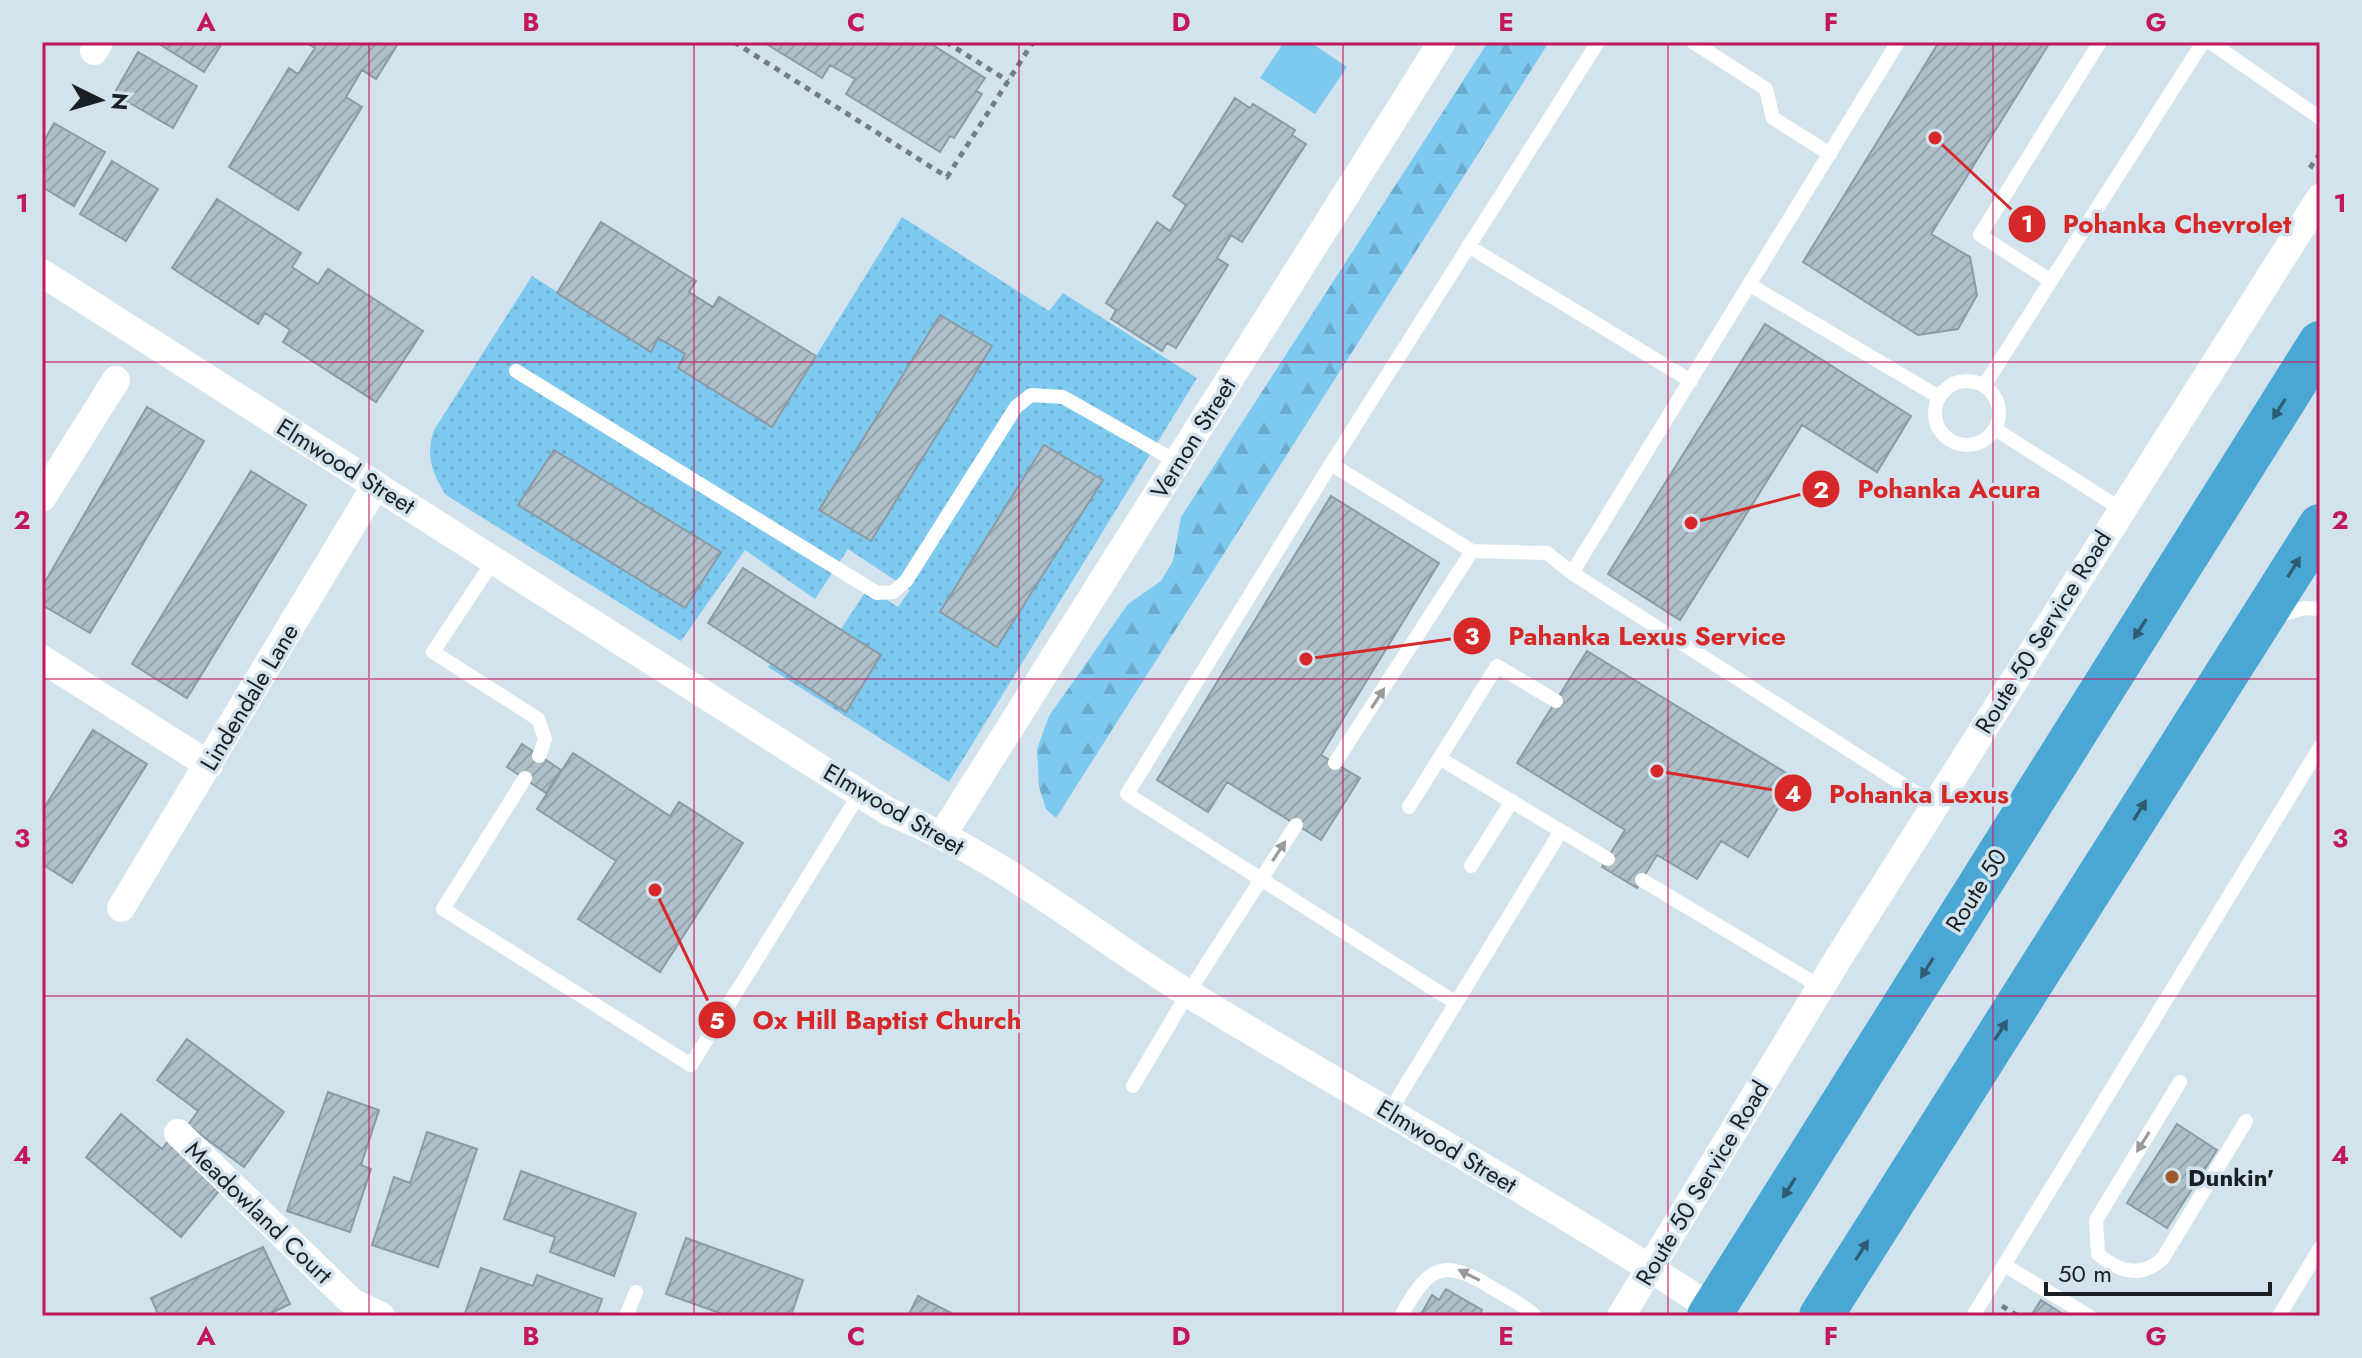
<svg xmlns="http://www.w3.org/2000/svg" width="2362" height="1358" viewBox="0 0 2362 1358" font-family="Jost,sans-serif">
<style>
.grass{fill:url(#grass-dots)}
.forest{fill:url(#forest-firs)}
.park{fill:#7dc9f0}
.building{fill:url(#building-hatch);stroke:#8b9ba5;stroke-width:2}
.lines{fill:none;stroke-linecap:round;stroke-linejoin:round}
.path{stroke:#727d84;stroke-width:5;stroke-dasharray:6 6;stroke-linecap:butt}
.lane{stroke:#fff;stroke-width:14}
.street{stroke:#fff;stroke-width:28}
.highway{stroke:#4aa7d3;stroke-width:44}
.oneway{fill:#2f5c72}
.oneway2{fill:#989a9c}
.grid{fill:none;stroke:#c2185b;stroke-width:2;stroke-opacity:0.55}
.poi-dot{fill:#9d592b;stroke:#d2e3ed;stroke-width:3}
.labels{text-anchor:middle;dominant-baseline:central;stroke-width:7;stroke-linejoin:round;paint-order:stroke}
.street-label{font-size:24px;fill:#191f23;stroke:#d2e3ed}
.poi-label{font-size:24px;font-weight:bold;fill:#191f23;stroke:#d2e3ed;text-anchor:start}
.leader{fill:none;stroke:#d62828;stroke-width:3}
.callout-dot{fill:#d62828;stroke:#d2e3ed;stroke-width:3}
.mark-label{font-size:24px;text-anchor:middle;font-weight:bold;fill:#fff}
.callout-label{font-size:26px;text-anchor:middle;font-weight:bold;fill:#d62828;stroke:#d2e3ed;stroke-width:7;stroke-linejoin:round;paint-order:stroke}
.neatline{fill:none;stroke:#c2185b;stroke-width:3}
.grid-label{font-size:26px;text-anchor:middle;font-weight:bold;fill:#c2185b}
</style>
<defs>
<pattern id="grass-dots" width="8" height="8" patternUnits="userSpaceOnUse" patternTransform="scale(2)"><rect width="8" height="8" fill="#7dc9f0"/><path d="M2 2h.1M6 6h.1" fill="none" stroke="#6bacce" stroke-width="1.8" stroke-linecap="round"/></pattern>
<pattern id="forest-firs" width="22" height="20" patternUnits="userSpaceOnUse" patternTransform="scale(2)"><rect width="22" height="20" fill="#7dc9f0"/><path d="M5 1l3.5 6h-7zM16 11l3.5 6h-7z" fill="#6bacce"/></pattern>
<pattern id="building-hatch" width="6" height="6" patternUnits="userSpaceOnUse" patternTransform="scale(2)"><rect width="6" height="6" fill="#afbfc9"/><path d="M-1 1l2-2M0 6l6-6M5 7l2-2" fill="none" stroke="#96a4ac"/></pattern>
</defs>
<rect width="100%" height="100%" fill="#d2e3ed"/>
<!-- grass -->
<path class="grass" d="M902 217 1049 311 1063 293 1197 378 949 782 768 667 799 624 831 644 868 588 898 607 910 590 848 549 815 599 745 550 681 641 446 495C432 473 425 455 434 430L532 276 651 351 658 338 685 354 678 368 772 427Z"/>
<!-- forest -->
<path class="forest" d="M1488 42H1549L1056 818 1046 809 1039 787 1037 749 1049 716 1128 604 1161 581 1173 561 1181 517Z"/>
<!-- park -->
<path class="park" d="M1284 42H1310L1347 67 1315 114 1260 78Z"/>
<!-- building -->
<path class="building" d="M156 42H223L204 72Z
M305 42H399L376 79 362 70 346 97 362 107 298 210 229 167 289 68 298 74 315 48Z
M763 42H928L985 78 976 91 982 94 954 138 950 136 940 152 846 94 855 79 830 65 822 78Z
M1939 42H2050L1931 234 1970 257 1977 295 1958 329 1918 335 1803 262Z
M138 52 197 86 173 128 114 94Z
M1235 98 1250 108 1253 104 1295 130 1292 135 1306 144 1242 242 1231 235 1217 258 1228 265 1176 348 1167 343 1162 351 1111 319 1116 310 1106 303 1157 222 1170 231 1186 205 1173 196Z
M54 123 105 152 74 206 42 187V145Z
M112 161 158 189 126 241 80 214Z
M217 199 301 253 292 267 318 284 328 269 423 331 376 402 283 342 290 330 265 313 258 324 172 268Z
M601 222 696 281 689 292 713 307 719 297 816 356 772 427 678 368 685 354 658 338 651 352 557 293Z
M940 315 992 346 871 541 819 510Z
M1765 324 1911 416 1877 472 1802 425 1680 620 1608 574Z
M147 407 204 441 90 633 42 605V587Z
M1044 445 1103 480 997 647 940 612Z
M554 450 721 552 685 608 518 505Z
M251 471 306 505 187 698 132 664Z
M1331 496 1439 563 1321 755 1360 778 1321 840 1227 782 1208 812 1157 780Z
M743 568 881 655 846 712 708 623Z
M1587 651 1796 779 1748 857 1721 841 1697 879 1657 855 1637 888 1602 867 1625 830 1517 763Z
M93 730 147 764 72 883 42 864V811Z
M522 744 561 770 546 793 507 767Z
M573 753 670 816 679 802 743 843 660 972 578 919 616 861 537 809Z
M187 1039 284 1112 244 1167 188 1125 198 1111 157 1080Z
M328 1092 379 1110 361 1165 371 1169 350 1232 287 1211Z
M121 1114 162 1149 169 1140 224 1185 181 1237 86 1157Z
M2177 1124 2217 1150 2167 1228 2127 1203Z
M427 1132 477 1149 438 1267 372 1245 394 1177 410 1183Z
M521 1171 636 1213 614 1276 550 1252 555 1237 504 1219Z
M686 1238 803 1280 791 1316H728L666 1294Z
M263 1247 290 1304 265 1316H159L151 1298Z
M481 1268 533 1286 537 1275 602 1299 596 1316H464Z
M1446 1289 1482 1310 1479 1316H1420L1432 1295 1439 1300Z
M918 1296 957 1316H908Z
M2041 1300 2066 1316H2031Z"/>
<g class="lines">
<!-- path -->
<path class="path" d="M734 42 947 177 1033 42
M946 42 1008 81
M2310 168 2320 153
M2002 1306 2018 1316"/>
<!-- lane -->
<path class="lane" d="M1693 42 1766 89 1773 118 1830 154
M1898 42 1572 573 1935 805
M2210 42 2320 118
M1468 246 1691 381
M2051 281 1980 235 2100 42
M1750 285 1939 397
M516 371 877 593 893 592 906 581 1016 407 1031 395 1063 397 1177 462
M1935 413a32 32 0 1 1 64 0a32 32 0 1 1-64 0Z
M1984 386 2203 42
M1995 429 2121 509
M1331 464 1598 42
M494 560 433 652 538 719 545 739 539 756
M2274 617 2304 608 2320 609
M1439 758 1608 859
M1335 763 1472 551
M525 778 443 909 691 1065 860 793
M1409 807 1497 666 1556 701
M1471 866 1512 801
M1642 880 1821 987
M1456 1003 1127 794 1331 464 1472 551 1547 553 1572 573
M2180 1082 2096 1220 2098 1254C2119 1272 2142 1279 2163 1258L2246 1121
M1133 1086 1188 993 1296 825
M1390 1111 1561 831
M2004 1265 2089 1316
M626 1316 636 1292
M1401 1316C1429 1265 1443 1257 1494 1289 1507 1297 1526 1306 1535 1316
M1973 1316 2320 747
M2279 1316 2320 1248"/>
<!-- street -->
<path class="street" d="M94 51 99 42
M42 273 889 812C998 854 1090 933 1189 994 1363 1100 1543 1197 1713 1309
M42 498 116 380
M42 659 209 765
M943 834 1442 42
M121 908 376 485
M178 1133 352 1302 381 1316
M1621 1316 1841 954 2320 198"/>
<!-- highway -->
<path class="highway" d="M1709 1316 2320 343
M1821 1316 2320 526"/>
</g>
<!-- one-way arrows -->
<defs><path id="oneway-solid" d="M-6-.8H1V-3.2L6.5 0L1 3.2V.8H-6Z" transform="scale(2)"/></defs>
<g class="oneway">
<use href="#oneway-solid" transform="translate(2279 409) rotate(122)"/>
<use href="#oneway-solid" transform="translate(2294 567) rotate(-58)"/>
<use href="#oneway-solid" transform="translate(2140 629) rotate(122)"/>
<use href="#oneway-solid" transform="translate(2140 810) rotate(-58)"/>
<use href="#oneway-solid" transform="translate(1927 968) rotate(122)"/>
<use href="#oneway-solid" transform="translate(2001 1030) rotate(-58)"/>
<use href="#oneway-solid" transform="translate(1789 1188) rotate(122)"/>
<use href="#oneway-solid" transform="translate(1862 1250) rotate(-58)"/>
</g>
<g class="oneway2">
<use href="#oneway-solid" transform="translate(1378 698) rotate(-57)"/>
<use href="#oneway-solid" transform="translate(1279 851) rotate(-57)"/>
<use href="#oneway-solid" transform="translate(2143 1142) rotate(122)"/>
<use href="#oneway-solid" transform="translate(1469 1275) rotate(-153)"/>
</g>
<!-- grid -->
<path class="grid" d="M369 42V1316M694 42V1316M1019 42V1316M1343 42V1316M1668 42V1316M1993 42V1316M42 362H2320M42 679H2320M42 996H2320"/>
<!-- markers -->
<circle class="poi-dot" cx="2172" cy="1177" r="8"/>
<g class="labels">
<!-- street labels -->
<g class="street-label">
<text transform="translate(1193 438) rotate(-58)">Vernon Street</text>
<text transform="translate(346 466) rotate(32)">Elmwood Street</text>
<text transform="translate(2043 632) rotate(-58)">Route 50 Service Road</text>
<text transform="translate(249 697) rotate(-59)">Lindendale Lane</text>
<text transform="translate(894 809) rotate(30)">Elmwood Street</text>
<text transform="translate(1976 890) rotate(-58)">Route 50</text>
<text transform="translate(1447 1146) rotate(31)">Elmwood Street</text>
<text transform="translate(1702 1183) rotate(-59)">Route 50 Service Road</text>
<text transform="translate(259 1212) rotate(44)">Meadowland Court</text>
</g>
<!-- poi labels -->
<g class="poi-label">
<text x="2188" y="1177">Dunkin'</text>
</g>
</g>
<!-- callouts -->
<path class="leader" d="M1935 138L2027 224M1691 523L1821 489M1306 659L1472 636M1657 771L1793 793M655 890L717 1020"/>
<g class="callout-dot">
<circle cx="1935" cy="138" r="8"/>
<circle cx="1691" cy="523" r="8"/>
<circle cx="1306" cy="659" r="8"/>
<circle cx="1657" cy="771" r="8"/>
<circle cx="655" cy="890" r="8"/>
<circle cx="2027" cy="224" r="20"/>
<circle cx="1821" cy="489" r="20"/>
<circle cx="1472" cy="636" r="20"/>
<circle cx="1793" cy="793" r="20"/>
<circle cx="717" cy="1020" r="20"/>
</g>
<g class="mark-label">
<text x="2027" y="232">1</text>
<text x="1821" y="498">2</text>
<text x="1472" y="644">3</text>
<text x="1793" y="802">4</text>
<text x="717" y="1029">5</text>
</g>
<g class="callout-label">
<text x="2177" y="233">Pohanka Chevrolet</text>
<text x="1949" y="498">Pohanka Acura</text>
<text x="1647" y="645">Pahanka Lexus Service</text>
<text x="1919" y="803">Pohanka Lexus</text>
<text x="887" y="1029">Ox Hill Baptist Church</text>
</g>
<!-- border -->
<rect width="2362" height="1358" fill="none" stroke="#d2e3ed" stroke-width="88"/>
<!-- north arrow -->
<g transform="translate(100 100) rotate(95)" stroke="#d2e3ed" stroke-width="6" paint-order="stroke">
<path d="M0-6L14 30L0 20L-14 30Z" fill="#191f23"/>
<text y="-12" font-size="22" font-weight="bold" text-anchor="middle" fill="#191f23">N</text>
</g>
<!-- scale -->
<path d="M2046 1282v12h224v-12" fill="none" stroke="#191f23" stroke-width="4"/>
<text x="2058" y="1282" font-size="24" fill="#191f23" stroke="#d2e3ed" stroke-width="6" paint-order="stroke">50 m</text>
<rect x="44" y="44" width="2274" height="1270" class="neatline"/>
<g class="grid-label">
<text x="206" y="31">A</text>
<text x="531" y="31">B</text>
<text x="856" y="31">C</text>
<text x="1181" y="31">D</text>
<text x="1506" y="31">E</text>
<text x="1831" y="31">F</text>
<text x="2156" y="31">G</text>
<text x="22" y="212">1</text>
<text x="2340" y="212">1</text>
<text x="22" y="529">2</text>
<text x="2340" y="529">2</text>
<text x="22" y="847">3</text>
<text x="2340" y="847">3</text>
<text x="22" y="1164">4</text>
<text x="2340" y="1164">4</text>
<text x="206" y="1345">A</text>
<text x="531" y="1345">B</text>
<text x="856" y="1345">C</text>
<text x="1181" y="1345">D</text>
<text x="1506" y="1345">E</text>
<text x="1831" y="1345">F</text>
<text x="2156" y="1345">G</text>
</g>
</svg>
